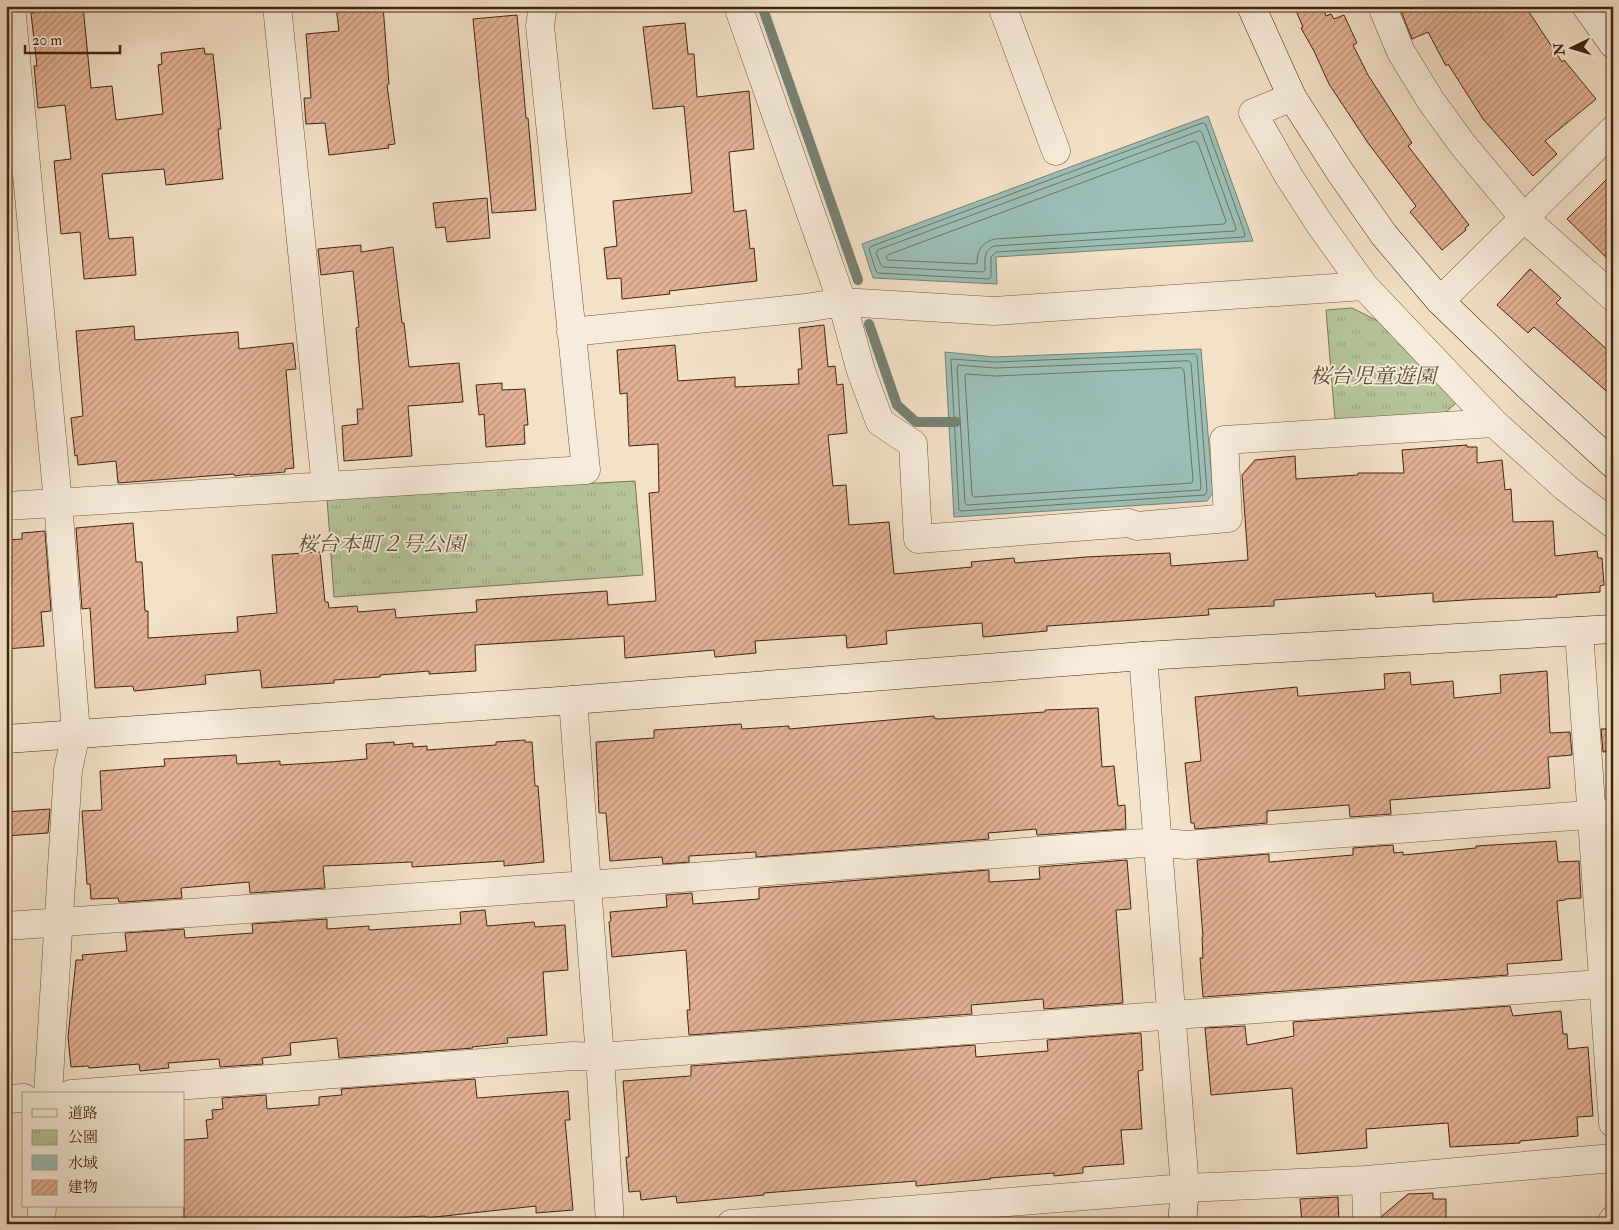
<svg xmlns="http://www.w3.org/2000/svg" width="1619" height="1230" viewBox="0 0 1619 1230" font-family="'IM FELL Double Pica','Noto Serif JP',serif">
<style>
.park{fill:url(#park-tufts);stroke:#7c7453}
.water{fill:#9bbeb6;stroke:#778172}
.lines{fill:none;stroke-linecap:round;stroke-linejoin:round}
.shore{stroke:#6e7261;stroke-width:1}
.stream{stroke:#778172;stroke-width:10}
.building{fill:url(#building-hatch);stroke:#41250c}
.street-casing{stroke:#6e543b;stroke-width:29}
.secondary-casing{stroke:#41250c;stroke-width:29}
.street{stroke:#f7ecdb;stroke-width:28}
.secondary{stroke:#f7ecdb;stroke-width:28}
.labels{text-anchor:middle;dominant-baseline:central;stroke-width:4;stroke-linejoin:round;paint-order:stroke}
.park-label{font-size:21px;font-style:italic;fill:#5e4d30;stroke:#f7ecdb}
</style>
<defs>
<pattern id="park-tufts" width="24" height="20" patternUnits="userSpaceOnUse" patternTransform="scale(1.25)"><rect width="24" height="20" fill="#b6c49a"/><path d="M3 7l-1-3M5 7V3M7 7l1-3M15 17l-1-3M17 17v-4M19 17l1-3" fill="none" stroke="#9ea884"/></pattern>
<pattern id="building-hatch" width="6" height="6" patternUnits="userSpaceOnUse" patternTransform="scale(1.25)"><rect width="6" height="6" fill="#e4b195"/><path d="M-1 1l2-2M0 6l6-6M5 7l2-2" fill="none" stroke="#ba9078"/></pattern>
</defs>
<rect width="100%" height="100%" fill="#f3e1c8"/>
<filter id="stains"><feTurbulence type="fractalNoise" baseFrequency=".004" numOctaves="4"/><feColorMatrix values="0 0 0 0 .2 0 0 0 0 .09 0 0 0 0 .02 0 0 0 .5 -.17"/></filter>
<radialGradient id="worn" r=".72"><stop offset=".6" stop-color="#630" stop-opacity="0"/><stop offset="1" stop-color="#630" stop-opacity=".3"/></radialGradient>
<!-- park -->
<path class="park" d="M1352 308 1378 321 1456 403 1445 413 1335 420 1326 310Z
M635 481 643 575 334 597 327 498Z"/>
<!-- water -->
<path class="water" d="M1208 116 1253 241 996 257 997 284 873 278 862 244Z
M1201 349 1213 493 1207 501 954 517 945 352 994 357Z"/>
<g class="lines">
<!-- shore -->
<path class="shore" d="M1203 123 1206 125 1245 234 1244 237 996 252 991 257V276L989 279 878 273 876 271 869 249 870 247Z
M1200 131 1202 133 1236 228 1235 231 994 246C983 251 985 260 985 270L983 272 883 267 881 265 876 253 878 250Z
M1195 141 1198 143 1226 221 1224 224 995 239C982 242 977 250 977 263L975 264 888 260 886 258 888 255Z
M1195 354 1197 356 1207 491 1205 495 961 511 959 510 951 359 995 362Z
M1189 361 1191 363 1201 487 1200 490 967 505 965 503 957 368 958 365 995 368Z
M1182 368 1184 371 1193 480 1192 483 974 497 972 495 965 376 966 374 995 376Z"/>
<!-- stream -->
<path class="stream" d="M762 6 858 280
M869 324 897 405 916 422H956"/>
</g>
<!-- building -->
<path class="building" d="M53 6H83L91 88 112 86 116 120 163 114 158 65 162 64 161 53 204 48 205 54H213L221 129H218L223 179 166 185 164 169 102 174 109 239 133 237 136 275 84 279 80 232 61 234 54 161 71 159 65 105 38 108 34 66H37L31 13H35L34 8Z
M336 6H383L389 84 387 85 395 144 388 145 389 148 329 155 325 123 306 124 304 98H311L306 34 339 31Z
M1294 6H1322L1326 16 1331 14 1334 19 1344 15 1357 43 1353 45 1368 75 1412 143 1408 146 1469 225 1465 228 1466 230 1442 250 1410 212 1416 206 1368 143 1329 84 1314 51 1301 28 1303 27Z
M1399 6H1525L1562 62 1564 60 1596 99 1545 141 1557 154 1533 176 1483 119 1448 64 1446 66 1428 32 1412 39Z
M517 15 526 118H528L536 210 492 213 473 19Z
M685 23 688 54H694L697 97 749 91 754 149 729 152 734 212 746 210 750 249 754 248 757 281 669 291 670 294 622 299 621 278 607 279 604 248 617 246 613 201 692 193 684 106 653 109 643 27Z
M1613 173V264L1567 219Z
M487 198 490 238 447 242 445 227 436 228 433 203Z
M361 245V252L393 247 402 323H404L409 367 459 363 463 402 408 406 412 456 344 461 342 426 358 424 357 409H363L356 328 359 327 353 271 321 275 318 249Z
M1530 269 1561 298 1556 303 1613 355V397L1534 327 1528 333 1497 305Z
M824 325 828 367 835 366 837 385 843 384 847 433 828 435 833 486 846 485 849 525 889 522 894 574 972 567 971 562 1014 558 1015 563 1086 557 1170 553 1171 566 1248 560 1242 475 1255 460 1295 456 1296 479 1358 475V473H1404L1402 450 1467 445V447H1477V463L1502 460 1505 490 1511 489 1513 522 1553 521 1555 556 1597 551 1598 558H1602L1604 585 1600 586V592L1556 595 1557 597 1481 599 1433 602V593L1376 597 1375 593 1274 600V606L1208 609 1209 615 1047 626V631L983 637 982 623 917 628 886 631 887 644 847 648 846 635 755 641 756 653 715 657 714 650 625 658 624 636 475 645 476 671 429 674V671L380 675V677L334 680V683L262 688 260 670 205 675 206 684 134 691 133 686 95 688 90 608 82 609 76 528 133 523 136 562H142L145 611H148V638L238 632 237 617 277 613 272 555 320 552 325 602H328L329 608 357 606 358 612 395 609 396 618 477 612 476 600 607 591 608 605 656 601 649 493 659 492 658 444 629 446 627 393 620 394 617 350 675 345 678 381 735 377V387L799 384 798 369H802L799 328Z
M134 326 135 340 238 332 239 349 293 343 296 369 286 370 294 468 285 469V472L250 475V474L235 476 234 474 118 483 116 461 78 465 77 455 75 456 71 418 83 416 76 331Z
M502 383V390L525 389 528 425H524L525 444 486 447 484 414 479 415 476 385Z
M45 531 51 611 41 612 44 646 6 649V540L22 539V533Z
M1547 671 1550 733 1570 732 1572 755 1548 757 1550 788 1390 800 1391 814 1350 817 1349 805 1267 811V823L1195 829 1194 823H1191L1185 763 1201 761 1195 697 1297 687 1298 696H1302L1385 689 1384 674 1410 672 1411 685 1453 681 1454 698 1501 693 1500 675Z
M1098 708 1102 767 1114 766 1118 806 1125 805 1126 829 1037 835 1036 829 988 833 989 839 756 857V852L689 856V862L663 864 662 857 610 861 606 813H599L596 742 654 738V730L741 724 742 729 789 726V729L934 716V718L938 719 1045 712V710Z
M1601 729H1612L1613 751 1603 752Z
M525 740V742H532L535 786H538L544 862 504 866V861L412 867V862L323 866 325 888 250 893 249 882 181 888 182 898 123 902H119L118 898 91 899 90 884H87L82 811 102 810 100 771 165 766 164 759 236 755 237 764 280 761V765L330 762 367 759 366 744 394 742V745L413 743V747L427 746V750L496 745V742Z
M50 809 48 833 6 836V812Z
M1556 841 1558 862 1579 861 1581 898 1565 899V900L1557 901 1562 960 1507 964 1508 975 1203 997 1200 958H1203L1202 937H1203L1197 860 1269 854V862L1353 855V848L1393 845 1394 853 1403 852V855L1476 848V846Z
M1127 860 1131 909 1116 910 1123 1003 1044 1009 1043 999 971 1005 972 1014 689 1035 687 1010H690L686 950 612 957 609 922 611 921 610 912 667 907 666 895 692 893 693 904 759 899V888L989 870V882L1040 879 1039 867Z
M485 910 487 926 534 922 535 927 565 925 568 970 543 972 547 1035 507 1038 508 1043 472 1047 473 1048 339 1058 337 1038 290 1043 291 1055 262 1058 263 1064 220 1067 219 1059 168 1063 169 1068 140 1071 139 1064 89 1068 88 1066 71 1067 68 1037 76 960H83L82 955 127 951 125 933 184 929 185 938 253 933 252 924 327 919V929L369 926V930L461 924 460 912Z
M1510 1006 1513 1016 1561 1011 1563 1034H1567L1568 1049 1588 1047 1593 1116 1577 1117 1578 1136 1520 1141V1143L1450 1147 1448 1123 1366 1129 1367 1148 1297 1154 1292 1088 1211 1095 1205 1028 1245 1026 1247 1045 1294 1036 1293 1022Z
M1141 1033 1143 1070 1138 1071 1142 1129 1121 1130 1124 1164 1083 1167V1173L1054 1176V1173L990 1178 991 1179 916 1186V1181L764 1193V1195L677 1203 676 1196 641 1200 640 1191 629 1192 626 1157H629L623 1081 691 1076V1066L975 1045 976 1057 1048 1051 1047 1040Z
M475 1079 477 1098 568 1091 570 1120H565L573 1210 536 1213V1206L426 1218 425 1216 304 1224H184V1140L208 1138 206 1120 213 1119 212 1110 223 1109 222 1098 266 1095 267 1109 319 1105V1097L342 1095 341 1089Z
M1433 1193V1199H1446V1224H1383L1382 1216 1408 1194Z
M1338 1197 1339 1224H1302L1300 1199Z"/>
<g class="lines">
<!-- street casing -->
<g class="street-casing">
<path id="street" d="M11 6 58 502 76 733 68 770 48 1094
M277 6 326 486
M738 6 842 302 861 371 880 422 913 444 918 539 1129 523 1137 526 1228 518 1224 440 1494 423
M1002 6 1056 151
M1382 6 1401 52 1431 101 1463 145 1524 218 1613 297
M1586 6 1613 44
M1292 97 1253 113 1288 175 1319 223 1364 286 1494 423 1566 488 1613 524
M1440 301 1613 130
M571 332 806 308 842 302 994 311 1364 286
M6 506 586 470 540 26 543 6
M1579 631 1613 1123
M1143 656 1185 1188
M573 700 600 1057 610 1224
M6 926 587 885 1157 842 1186 845 1613 813
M71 1094 573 1056 600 1057 1613 983
M6 1099 24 1098
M1366 1180 1367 1224
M41 1224 42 1206
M731 1224 1185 1188 1366 1180 1613 1158
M1612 1224 1613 1220"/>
</g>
<!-- secondary casing -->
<g class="secondary-casing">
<path id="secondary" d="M1251 6 1292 97 1340 172 1384 235 1440 301 1527 385 1613 464
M6 739 573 700 1143 656 1613 629
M1182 1224 1185 1188"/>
</g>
<!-- street -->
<use href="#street" class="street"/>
<!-- secondary -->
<use href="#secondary" class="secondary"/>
</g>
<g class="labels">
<!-- park labels -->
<g class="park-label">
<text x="1373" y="376">桜台児童遊園</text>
<text x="381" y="544">桜台本町２号公園</text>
</g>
</g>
<!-- margin -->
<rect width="1619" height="1230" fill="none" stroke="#f3e1c8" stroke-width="25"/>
<rect x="8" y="8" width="1604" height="1215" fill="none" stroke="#41250c" stroke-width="2.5"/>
<rect x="12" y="12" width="1594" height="1205" fill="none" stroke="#41250c"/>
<!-- legend -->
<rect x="22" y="1092" width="162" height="115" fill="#f7ecdb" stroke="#ae9c88"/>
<rect x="32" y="1109" width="25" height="8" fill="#f7ecdb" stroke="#ae9c88"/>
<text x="68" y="1118" font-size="15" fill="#41250c">道路</text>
<rect x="32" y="1130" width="25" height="15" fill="url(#park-tufts)" stroke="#ae9c88"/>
<text x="68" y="1142" font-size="15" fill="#41250c">公園</text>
<rect x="32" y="1155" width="25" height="15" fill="#9bbeb6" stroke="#ae9c88"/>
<text x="68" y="1168" font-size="15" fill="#41250c">水域</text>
<rect x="32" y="1180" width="25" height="15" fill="url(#building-hatch)" stroke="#ae9c88"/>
<text x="68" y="1192" font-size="15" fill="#41250c">建物</text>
<!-- north arrow -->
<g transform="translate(1572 48) rotate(265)" stroke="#f7ecdb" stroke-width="4" paint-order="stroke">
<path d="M0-4L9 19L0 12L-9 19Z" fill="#41250c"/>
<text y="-8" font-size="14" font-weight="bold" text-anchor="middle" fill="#41250c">N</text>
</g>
<!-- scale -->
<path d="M25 45v8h95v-8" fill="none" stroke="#41250c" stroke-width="2.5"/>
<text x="32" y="45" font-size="15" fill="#41250c" stroke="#f7ecdb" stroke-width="4" paint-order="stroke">20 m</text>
<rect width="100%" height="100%" filter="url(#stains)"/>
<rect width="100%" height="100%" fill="url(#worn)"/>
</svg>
